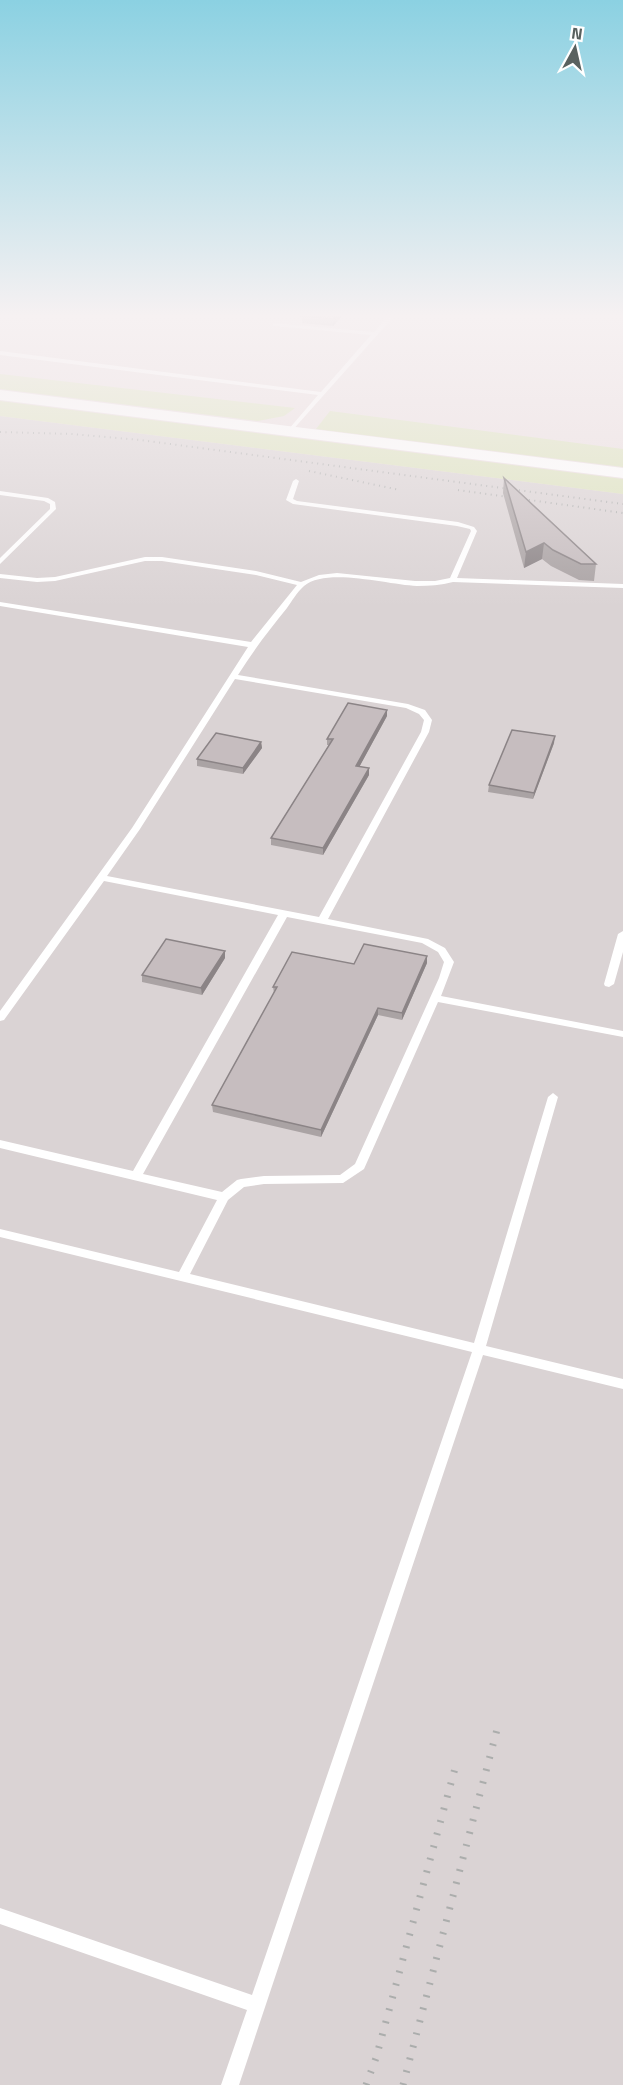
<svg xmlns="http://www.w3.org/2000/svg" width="623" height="2085" viewBox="0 0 623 2085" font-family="'Titillium Web',sans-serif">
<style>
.industrial{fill:#dad3d4}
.green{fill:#dce3bd}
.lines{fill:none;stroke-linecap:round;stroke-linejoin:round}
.service{fill:#fff;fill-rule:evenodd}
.secondary{fill:#fff;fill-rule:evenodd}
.rail-far1{stroke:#abadac;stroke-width:2;stroke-dasharray:1 4.5;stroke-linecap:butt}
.rail{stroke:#abadac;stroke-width:7;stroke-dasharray:2 11;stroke-linecap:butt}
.wall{fill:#aaa3a4}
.shaded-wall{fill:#8b8486}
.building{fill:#c6bdbf;stroke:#8b8486;stroke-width:1.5}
</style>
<rect width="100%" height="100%" fill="#ece0e1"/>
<!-- industrial -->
<path class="industrial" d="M0 416 623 494V2085H0Z"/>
<!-- green -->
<path class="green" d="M0 374 295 408 284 416 258 421 0 389Z
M0 401 623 479V494L0 416Z
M330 411 623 449V467L316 429Z"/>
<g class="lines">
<!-- service -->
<path class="service" d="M389 315H395L290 433 288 432V430L318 395 0 355V351L321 392 371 335 274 326 272 323 374 332Z
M296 479 299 481 293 499 297 501 458 522 474 527 477 531 457 578 623 584V588L453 582C441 585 429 586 417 586 388 585 327 567 304 586 297 592 292 601 287 608 269 630 253 651 238 675L408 704 425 710 432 720 429 732 328 919 428 939 445 948 454 962 441 996 623 1031V1037L438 1002 364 1169 343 1183 264 1184 244 1187 228 1200 190 1274 474 1343 548 1097 553 1093 558 1097 486 1346 623 1379V1389L483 1355 239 2085H221L247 2010 0 1924V1908L252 1995 472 1352 0 1237V1229L179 1272 217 1200 0 1148V1140L133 1171 278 915 104 881 4 1020 0 1021V1011L132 828 248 647 0 606V602L251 642 297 585 256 575 162 561H145L55 581 37 582 0 578V574L37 578 55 577 145 557H162L256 571 301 582 319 575 337 573 415 581H435L450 578 471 531 470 529 457 526 293 504 286 500 293 481ZM235 679 406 708 419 714 424 720 421 732 319 917 107 876 140 829ZM287 917 422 943 438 952 444 962 439 978 355 1164 340 1175 264 1176 241 1179 237 1180 222 1192 143 1174Z
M0 491 48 498 55 502 56 509 0 564V558L50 509V504L44 501 0 495Z
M623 931V952L614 984 609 987 605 986 604 984 618 934Z"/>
<!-- secondary -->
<path class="secondary" d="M0 390 623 468V478L0 400Z"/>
<!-- rail-far1 -->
<path class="rail-far1" d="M0 432 72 434 140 440 623 504
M309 471 400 490
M458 490 623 513"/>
<!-- rail -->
<path class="rail" d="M366 2085 376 2058 457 1761
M403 2085 499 1722"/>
</g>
<!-- wall -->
<path class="wall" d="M343 315 333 326 302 323V316Z
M504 478 596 564 594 581 579 580 551 566 542 559 524 568 503 493Z
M387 716 359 767 369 775 323 855 271 845V838L329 745H327V739Z
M261 742 262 748 243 774 197 766V759Z
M554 743 533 799 488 792 489 785Z
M225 958 202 995 142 982V975Z
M427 963 402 1020 378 1015 321 1137 213 1112 212 1105 274 993 273 987 354 964Z"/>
<!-- shaded-wall -->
<path class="shaded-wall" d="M337 315H343L333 326V319Z
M544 543 542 559 524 568 526 552Z
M387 710V716L356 773V766Z
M555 736 554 743 533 799 534 793Z
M261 742 262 748 243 774V768Z
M369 768V775L323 855V848Z
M225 951V958L202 995 201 988Z
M427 956V963L402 1020V1013Z
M378 1008V1015L321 1137V1130Z"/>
<!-- building -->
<path class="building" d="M303 315H337L333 319 302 316Z
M504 478 596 564H581L553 550 544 543 526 552Z
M348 703 387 710 356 766 369 768 323 848 271 838 333 739H327Z
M512 730 555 736 534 793 489 785Z
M216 733 261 742 243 768 197 759Z
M166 939 225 951 201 988 142 975Z
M364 944 427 956 402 1013 378 1008 321 1130 212 1105 277 987H273L292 952 354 964Z"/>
<!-- sky -->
<linearGradient id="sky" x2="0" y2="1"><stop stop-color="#8bd1e2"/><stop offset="0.52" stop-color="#f6f1f2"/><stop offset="1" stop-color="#f6f1f2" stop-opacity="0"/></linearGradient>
<rect width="623" height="607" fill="url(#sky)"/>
<!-- north arrow -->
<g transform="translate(575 48) rotate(8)" stroke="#ffffff" stroke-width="4.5" paint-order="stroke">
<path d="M0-4.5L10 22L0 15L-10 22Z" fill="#59615f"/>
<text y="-9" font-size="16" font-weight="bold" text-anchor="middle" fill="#59615f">N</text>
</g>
</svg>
